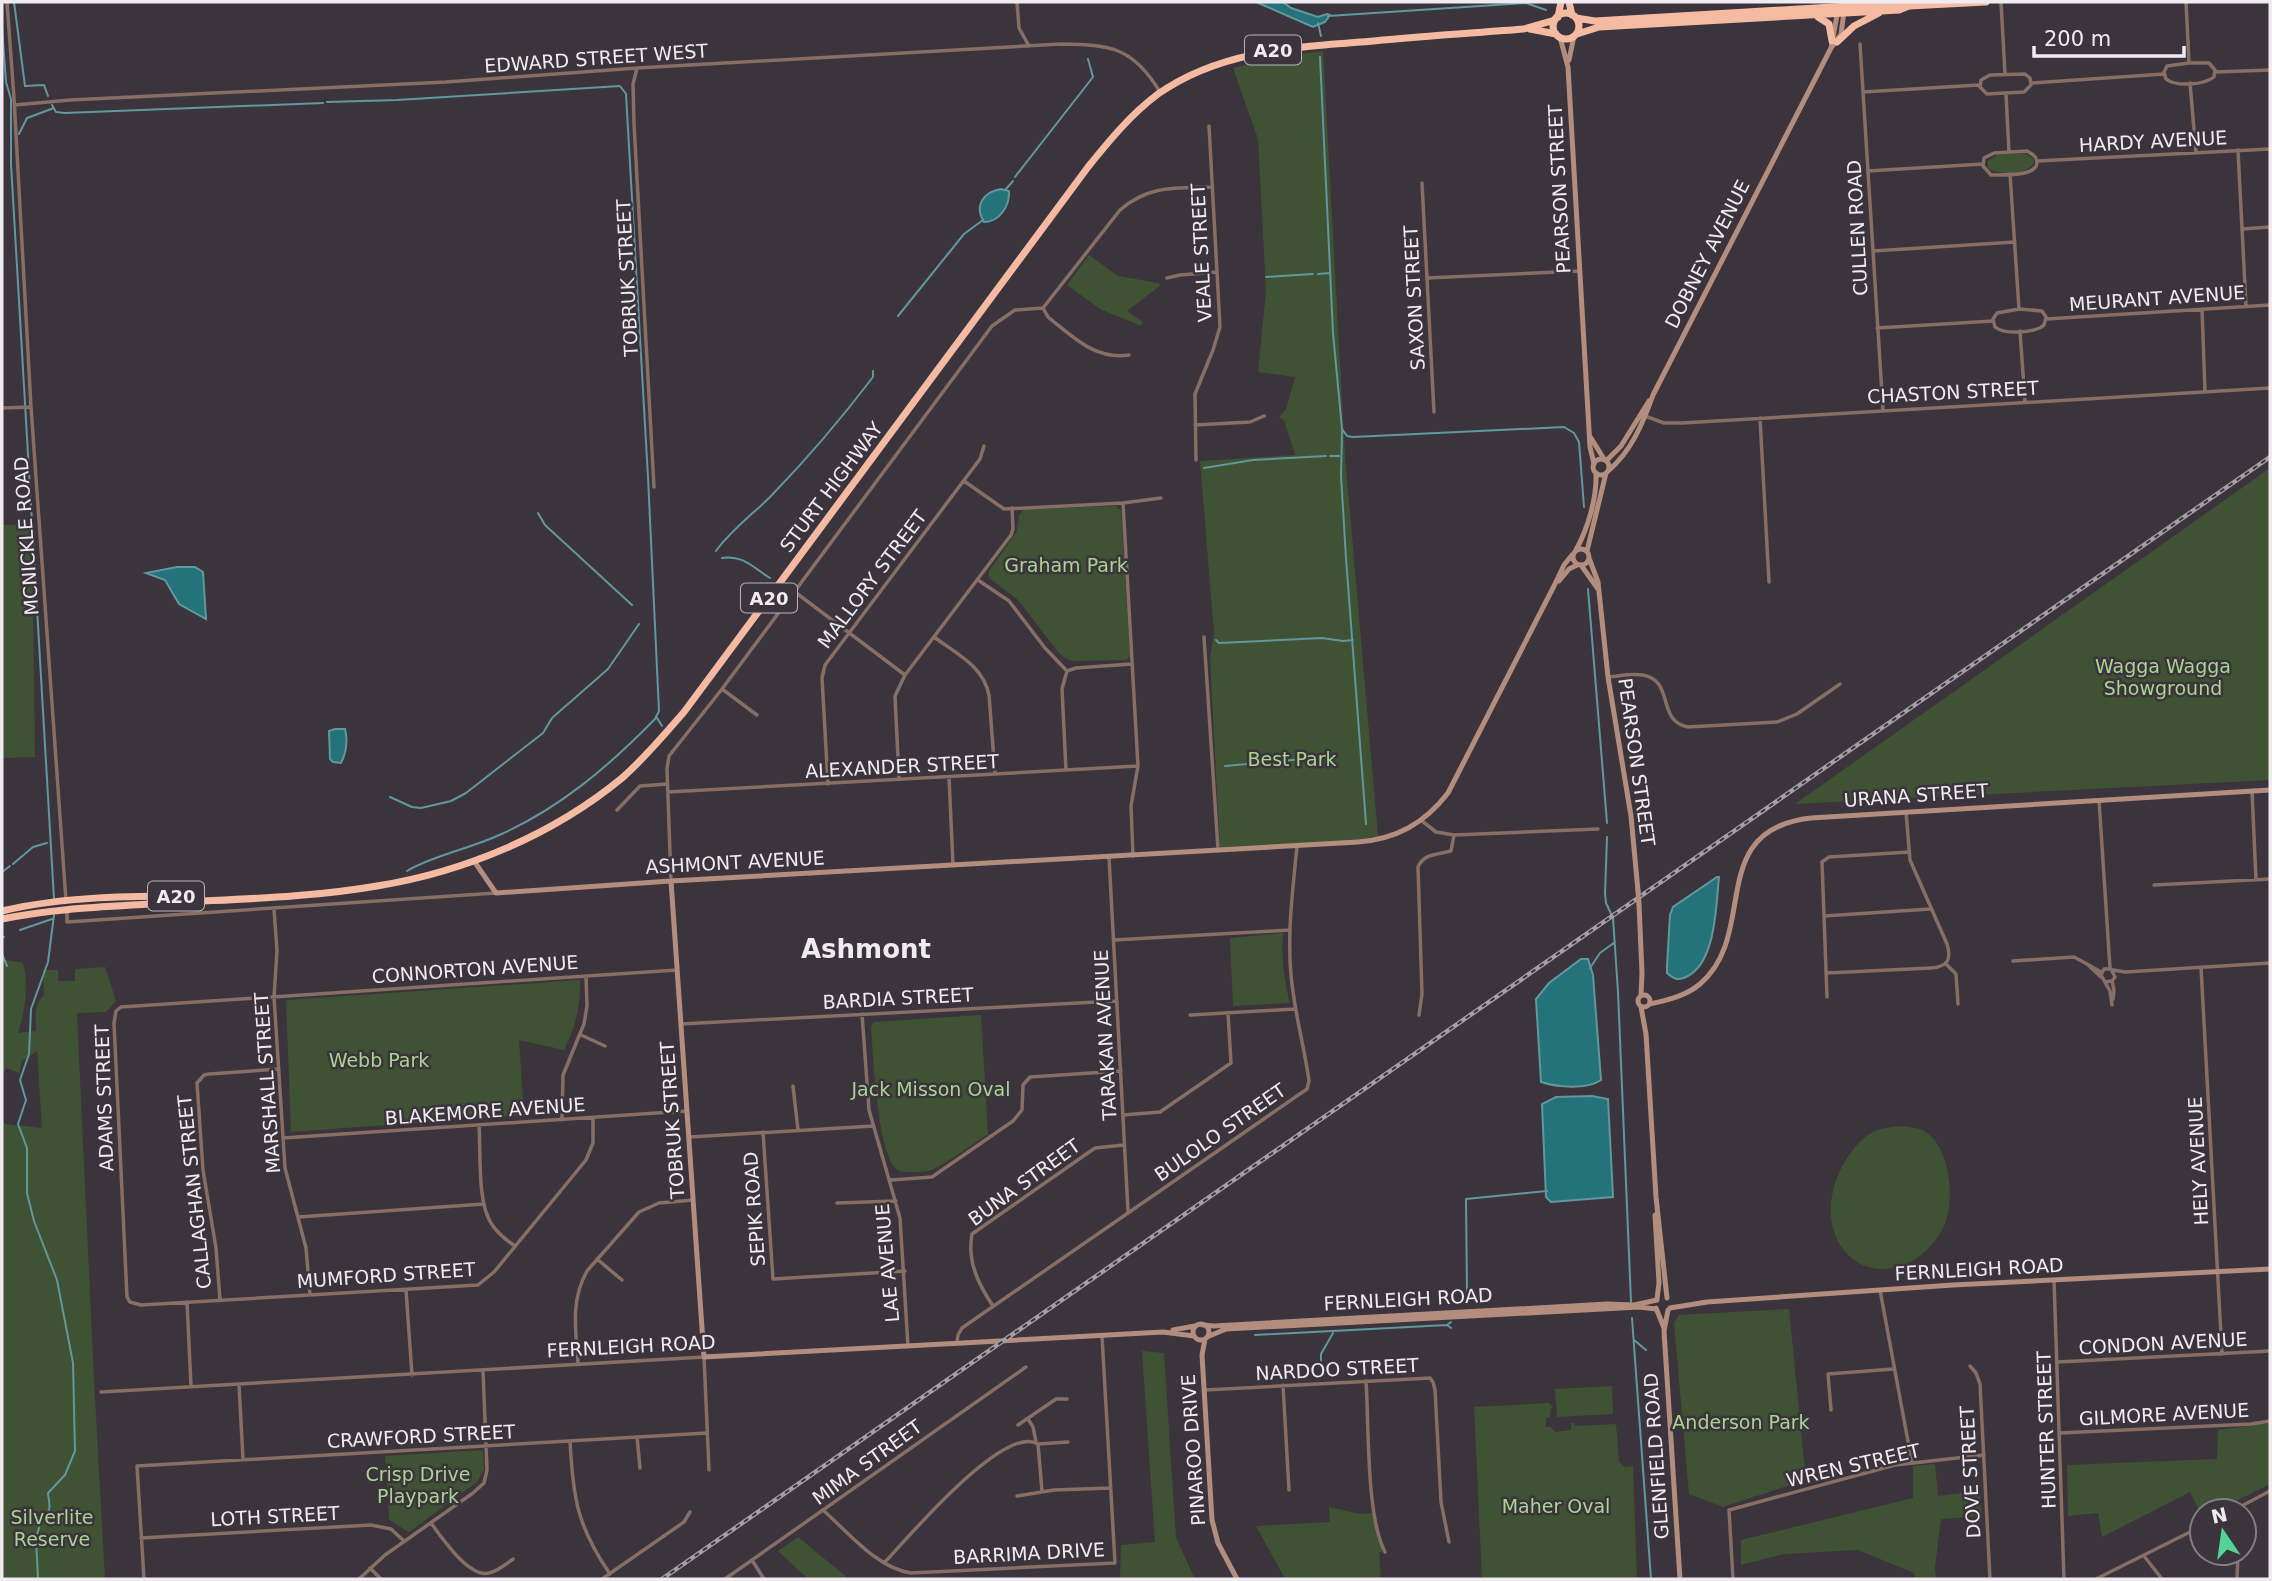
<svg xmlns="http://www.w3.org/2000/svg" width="2272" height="1581" viewBox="0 0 2272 1581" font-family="'DejaVu Sans',sans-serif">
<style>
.green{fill:#3f5234}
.water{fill:#24737a;stroke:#61979d;stroke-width:2}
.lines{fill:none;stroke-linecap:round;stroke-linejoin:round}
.stream{stroke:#61979d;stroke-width:2}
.street{stroke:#876f65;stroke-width:3.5}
.secondary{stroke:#b38e7e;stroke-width:5}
.highway{stroke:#f5bba2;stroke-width:7}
.rail-casing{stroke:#a59fa5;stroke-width:4.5}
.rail{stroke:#3b343c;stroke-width:2;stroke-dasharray:5;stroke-linecap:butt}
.secondary-bridge{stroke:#b38e7e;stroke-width:5}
.labels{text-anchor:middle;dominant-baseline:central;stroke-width:5;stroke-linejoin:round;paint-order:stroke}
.shield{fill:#3b343c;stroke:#bab4ba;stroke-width:2}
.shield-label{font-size:18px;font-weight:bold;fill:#f0ebf0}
.street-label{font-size:19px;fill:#f0ebf0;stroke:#3b343c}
.park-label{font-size:19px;fill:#a8d58f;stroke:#3b343c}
.district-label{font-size:26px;font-weight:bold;fill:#f0ebf0;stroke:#3b343c}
</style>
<rect width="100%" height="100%" fill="#3b343c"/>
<!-- green -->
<path class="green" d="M1323 51 1345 455 1378 836 1358 840 1220 850 1210 658 1214 633 1200 461 1295 455 1284 420 1279 417 1286 409 1295 377 1258 372 1266 291 1258 139 1233 68 1278 57Z
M2024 153 2033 158 2034 163C2026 175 2000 176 1988 168V161L1997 155Z
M1089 255 1118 276 1158 283 1161 285 1127 311 1143 322 1141 326 1100 309 1067 285Z
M2270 468V780L1795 804Z
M1116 506 1121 511 1130 657 1126 660 1072 661 1065 658 1058 652 1018 600 989 578V571L1017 531 1019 515 1024 509Z
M32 524 35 757 2 758V525Z
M1283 933C1281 956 1284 980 1290 1003L1233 1006 1230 938Z
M2 959 23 963C29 985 25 1012 18 1033L36 1031C36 1017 33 1005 44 995L43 970H58V981H75V969L105 967 116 1001 106 1012 77 1013 94 1380 105 1579H2V1121L6 1124 42 1128 37 1051 22 1061 19 1073 6 1068 2 1077Z
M580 980C581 1006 575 1027 564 1050L519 1040 524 1115 291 1132 286 1000Z
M981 1015 988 1134C974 1143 941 1168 928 1171 920 1172 901 1174 896 1169 877 1150 873 1054 871 1026L874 1022Z
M1903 1126C1909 1127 1918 1128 1924 1131 1951 1146 1956 1203 1943 1228 1931 1252 1907 1270 1880 1269 1865 1268 1852 1261 1843 1249 1817 1215 1836 1159 1868 1135 1878 1128 1891 1127 1903 1126Z
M1789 1309 1806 1480 1723 1507 1689 1494 1674 1323 1679 1315Z
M1142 1351 1164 1353 1176 1538 1195 1579H1120L1121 1545 1155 1542Z
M1612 1386 1613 1414 1557 1417 1555 1389Z
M1549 1403 1553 1408 1550 1409V1417L1546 1418V1427H1551L1555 1432 1571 1430V1423H1574L1575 1426 1616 1424 1619 1461 1624 1467 1633 1466 1637 1579H1482L1474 1407Z
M2270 1423V1484L2216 1511H2202V1516L2190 1492 2102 1537 2098 1513 2068 1516 2067 1465 2217 1459 2218 1430Z
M483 1450 484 1469 477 1482 409 1532 389 1520 385 1456Z
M1935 1464 1938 1496 1980 1491 1982 1516 1941 1519 1935 1568 1936 1579H1915L1914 1573 1858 1550 1784 1554 1741 1565V1540L1913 1498V1466Z
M1329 1507 1360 1514 1374 1513 1378 1540 1385 1552H1379L1381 1579H1285L1256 1526 1330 1522Z
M798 1537 849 1579H808L778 1551Z"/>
<!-- water -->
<path class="water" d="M1256 2H1283L1291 8 1318 17 1327 14 1330 15 1325 22 1313 27Z
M1001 189 1009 191C1010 205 1000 222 984 222 974 206 983 192 1001 189Z
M177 567H195L203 572 206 619 179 604 165 580 146 573Z
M335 729H345C348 741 347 751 341 763L333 762 330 759 329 731Z
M1717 877H1719C1716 905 1716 964 1686 977 1678 981 1674 979 1667 973V966L1670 915 1673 907Z
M1581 959H1588L1593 975 1601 1080C1587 1090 1556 1087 1541 1082L1536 999 1549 983Z
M1592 1096 1608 1099 1613 1197 1551 1202 1546 1197 1542 1104 1556 1097Z"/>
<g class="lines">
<!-- stream -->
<path class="stream" d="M14 2 25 86 44 85 48 96
M1328 16 1526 3 1546 10
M1318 23 1321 36
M2 27 6 82 11 99V164L54 899
M1320 57 1333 333 1342 429 1347 436 1353 437 1564 427 1574 433 1579 442 1584 507
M327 102 397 100 620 86 626 94 648 477 659 711 655 719C608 767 559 809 497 836 471 848 429 857 407 871
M52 105 56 112 65 113 323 103
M19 134 27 118 54 108
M1015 177 1093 77 1088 59
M1006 189 1013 181
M1318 274 1330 273
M1266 277 1313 274
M898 316 964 234 983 220
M1342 430 1341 476 1346 558 1366 824
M1330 456H1339
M1204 468 1253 460 1326 456
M538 513 545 525 632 605
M716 551C731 530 752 515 770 497 807 459 841 419 873 377V371
M722 558C744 555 752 567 770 578
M1588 589 1607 823
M1216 640 1219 643 1322 638 1343 641 1353 640
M657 718 662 726
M1225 766 1315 758
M390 797 412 807 421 808 451 801 466 793 543 733 552 718 608 669 639 624
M1607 837 1605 894 1606 903 1613 918 1618 992 1631 1302
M13 864 33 847 47 843
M2 872 10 866
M20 930 52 919
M2 938 4 937
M2 954 7 966
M1590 968 1600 953 1615 942
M1464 1301 1467 1291 1466 1199 1547 1191
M1632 1318 1651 1579
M1451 1328 1447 1325 1451 1322
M1255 1335 1447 1325
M1634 1340 1646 1350
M1321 1378V1354L1333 1333
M38 1579 36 1538 42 1518C53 1512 49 1504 48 1493L65 1475 75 1451 73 1363 57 1280 34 1221 27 1193V1148L18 1124 26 1100 20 1080 29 1054 31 1009 48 962 54 915"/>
<!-- street -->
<path class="street" d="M7 2 14 98 31 407 66 901
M1017 2 1019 28 1029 46
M2001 2 2005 74
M2186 2 2189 63
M1860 44 1883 410
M2189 63H2209L2215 70 2214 77C2204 85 2176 87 2166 79L2164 72 2167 66Z
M637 68 633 84 634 124 654 487
M2215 72 2270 70
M2025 74 2030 78 2031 85 2024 92 1987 94 1980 87 1981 80 1990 75Z
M2031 83 2164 74
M2190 83 2196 153
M1863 92 1979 85
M2006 94 2009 152
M15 105 70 100 446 82 637 68 1061 44C1111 45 1133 47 1160 92
M2238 150 2246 306
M2027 151C2032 154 2037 156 2037 163 2036 177 2001 175 1991 175L1983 166 1984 158 1994 153Z
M2037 161 2270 149
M1868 171 1983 164
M2010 174 2019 309
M1422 183 1434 412
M2242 229 2270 227
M1873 251 2015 242
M1167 278 1180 275 1217 272
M1427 278 1579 271
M1043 308 1120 210C1149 185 1176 188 1212 187
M1043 308 1048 317C1073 337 1095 360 1129 355
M2019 309 2042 311 2046 317 2044 325C2035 333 2005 335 1995 327L1993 319 1997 313Z
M2202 309 2205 392
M2046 319 2270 305
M1877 328 1993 321
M2020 331 2025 402
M2 408 31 407
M1645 416 1664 423H1682L2270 388
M1760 418 1769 582
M1195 425 1250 422 1264 416
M1196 460 1195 394 1213 350 1220 327 1209 126
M964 481 1004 509 1123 503 1161 498
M1123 503 1138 766 1131 806 1133 856
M978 580 1009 601 1045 648 1067 671
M795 592 905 675
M934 637C957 654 983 666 989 695L995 774
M1204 637 1218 849
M1067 671 1076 668 1131 664
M1608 677C1619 676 1632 673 1643 675 1675 681 1656 721 1688 727L1777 722 1797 714 1840 684
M722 689 757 715
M1066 770 1062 689 1067 671
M949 777 953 865
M899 779 895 696 905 675 1011 535 1013 529 1012 508
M828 784 822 678 825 665 980 459 984 446
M2252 791 2256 880
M668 792 1138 766
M2099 800 2110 968
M617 810 640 786 667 784
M1422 821 1436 832 1454 835 1598 829
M1109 857 1128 1211
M671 881 667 769 669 756 722 689 992 326 1015 310 1043 308
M2154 885 2270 879
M67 909V922L496 893
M274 909 277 951 274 997 285 1168 306 1248 310 1295
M1824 916 1930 909
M1114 940 1290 930
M2013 961 2074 957 2087 964 2101 977
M1946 964 1956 974 1958 1004
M2087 964 2101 972
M2201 967 2222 1354
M2113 970 2125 972 2270 963
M1827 973 1931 968C1947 967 1952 960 1947 944L1910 860 1906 812
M2112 981 2114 990 2113 999
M2105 982 2112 981 2115 977 2111 969H2104L2101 975 2110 991 2112 1005
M1827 997 1822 862 1829 857 1909 852
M862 1014 869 1110 900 1218 908 1346
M1190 1015 1295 1009
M1419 1015 1422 994 1418 867C1424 853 1438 855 1451 851L1454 835
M681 1024 1116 1001
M581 1035 605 1046
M793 1086 798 1130
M1123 1115 1160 1112 1231 1063 1228 1013
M593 1118V1143L586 1160 494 1272 478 1285 141 1305 130 1302 127 1297 114 1023 116 1011 121 1007 677 970
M562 1120 563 1075 584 1024 587 1006 586 976
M479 1125C481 1152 477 1201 491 1223 497 1233 506 1240 515 1246
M763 1132 773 1279 905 1271
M690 1137 873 1126
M283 1138 686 1111
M891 1180 932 1177 1013 1121 1022 1110 1023 1085 1030 1077 1121 1071
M837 1203 896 1201
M298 1217 484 1204
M597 1259 622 1280
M2054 1280 2064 1579
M406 1290 412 1375
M1880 1290 1912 1463
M220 1300 216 1248 203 1170 197 1083 204 1075 209 1074 279 1069
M187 1302 191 1386
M993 1306C978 1284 967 1261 972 1234L1095 1148 1124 1145
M957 1342 958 1335 962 1328 1307 1089 1309 1081C1304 1045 1294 1011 1291 975 1287 932 1293 889 1297 846
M2058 1362 2270 1351
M578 1364C576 1331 570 1301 587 1271L639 1212 659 1203 693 1200
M1970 1366 1976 1373 1980 1384 1990 1579
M1366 1381C1369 1424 1366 1516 1385 1552
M239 1385 243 1459
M1283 1385 1289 1490
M1205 1390 1430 1378 1433 1382 1435 1390 1441 1502 1449 1542
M101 1392 704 1357 709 1470
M1831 1410 1828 1374 1893 1369
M1028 1419 1033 1427 1036 1442
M1018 1425 1056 1399H1067
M2060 1433 2251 1424 2270 1421
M637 1437 640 1468
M570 1441C573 1498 577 1526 610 1574
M1038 1444 1068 1442
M1017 1496 1054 1490 1110 1488
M824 1511C849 1533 877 1568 911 1573L1115 1563 1102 1336
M2232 1511 2270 1491
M431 1523C441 1537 469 1578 489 1573 498 1571 506 1564 513 1559
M141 1538 371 1525 391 1529 404 1541
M2144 1556 2162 1579
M752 1560 764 1579
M884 1563C907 1539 1004 1423 1038 1444L1042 1491
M370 1568 381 1579
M144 1579 137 1466 707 1433
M359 1579 385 1555 473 1493 484 1483 487 1470 483 1371
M602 1579 684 1522 690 1512
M725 1579 1026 1367
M1733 1579 1729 1510 1895 1465 1984 1455
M2096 1579 2202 1526
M2237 1579 2238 1553"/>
<!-- secondary -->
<path class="secondary" d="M1560 37 1568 67 1590 447 1594 464
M1831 48 1838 10
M1569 60 1574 36
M1591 438 1604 459
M1593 467a8 8 0 1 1 16 0a8 8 0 1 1-16 0Z
M1606 461 1621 446 1649 401
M1608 471C1631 452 1643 423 1653 395L1831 48 1841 34 1844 12
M1573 557a8 8 0 1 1 16 0a8 8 0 1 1-16 0Z
M1576 550C1588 528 1597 498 1596 473
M1587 551 1606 473
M1589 558 1598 582 1608 677 1631 816 1638 891
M1581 565 1598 589
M1559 581 1569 569 1577 565
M474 861 496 893 671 881 1358 842C1396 839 1424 824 1448 793L1554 586 1564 565 1572 555
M671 881 704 1357 1163 1332 1194 1336
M1639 904 1642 973 1641 996
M1638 1001a6 6 0 1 1 12 0a6 6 0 1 1-12 0Z
M1650 1004C1667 1000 1686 996 1700 984 1760 933 1704 830 1811 818L2270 790
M1641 1007 1646 1034 1656 1197 1667 1298
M1655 1215 1659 1283 1657 1299
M1656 1308 1664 1328
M1670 1308 1707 1302 1953 1285 2270 1269
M1668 1310 1664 1331 1680 1579
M1193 1332a8 8 0 1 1 16 0a8 8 0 1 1-16 0Z
M1203 1325 1214 1326 1607 1304 1634 1305 1657 1300
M1173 1330 1195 1326
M1207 1337 1226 1329 1639 1307 1656 1309
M1205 1339 1202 1355 1212 1520 1218 1543 1237 1579"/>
<!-- highway -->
<path class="highway" d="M1569 2 1572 15
M1553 26a13 13 0 1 1 26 0a13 13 0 1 1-26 0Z
M1558 17 1561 2
M1818 17 1829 24 1832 41
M1576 18 1595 21 1899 3 1908 6
M1530 29 1556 34
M1577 34 1599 27 1899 10 1909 6 1986 2
M1837 42 1854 26 1879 13
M2 911C65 896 132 896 196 896
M2 919C50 909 100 907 149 904 225 899 302 899 377 886 464 872 553 835 622 778 645 758 664 735 684 712L1088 167C1109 141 1131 114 1158 94 1222 49 1300 47 1374 41 1424 36 1474 33 1524 29L1555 20"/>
<!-- rail casing -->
<g class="rail-casing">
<path id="rail" d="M662 1579 2270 457"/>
</g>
<!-- rail -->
<use href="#rail" class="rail"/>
<!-- secondary-bridge -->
<path class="secondary-bridge" d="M1638 891 1639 904"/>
</g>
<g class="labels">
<!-- shield labels -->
<g class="shield">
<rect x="1245" y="35.5" width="56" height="29" rx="5"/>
<rect x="741" y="583.5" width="56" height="29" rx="5"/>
<rect x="148" y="881.5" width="56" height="29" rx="5"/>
</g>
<g class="shield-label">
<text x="1273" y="50">A20</text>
<text x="769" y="598">A20</text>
<text x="176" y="896">A20</text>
</g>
<!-- street labels -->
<g class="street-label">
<text transform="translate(596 58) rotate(-4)">EDWARD STREET WEST</text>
<text transform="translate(2153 141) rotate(-3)">HARDY AVENUE</text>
<text transform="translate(1559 189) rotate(-93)">PEARSON STREET</text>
<text transform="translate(1857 228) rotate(-93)">CULLEN ROAD</text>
<text transform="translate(1201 253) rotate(-93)">VEALE STREET</text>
<text transform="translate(1707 254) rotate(-63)">DOBNEY AVENUE</text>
<text transform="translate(627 278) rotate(-93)">TOBRUK STREET</text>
<text transform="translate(1414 298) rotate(-93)">SAXON STREET</text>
<text transform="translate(2157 298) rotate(-4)">MEURANT AVENUE</text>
<text transform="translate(1953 392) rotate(-3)">CHASTON STREET</text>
<text transform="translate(831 487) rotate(-53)">STURT HIGHWAY</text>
<text transform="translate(26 536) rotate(-94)">MCNICKLE ROAD</text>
<text transform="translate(872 579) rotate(-53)">MALLORY STREET</text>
<text transform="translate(1637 762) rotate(82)">PEARSON STREET</text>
<text transform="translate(902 766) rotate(-3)">ALEXANDER STREET</text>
<text transform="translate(1916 795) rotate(-4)">URANA STREET</text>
<text transform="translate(735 862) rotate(-3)">ASHMONT AVENUE</text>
<text transform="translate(475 969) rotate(-4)">CONNORTON AVENUE</text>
<text transform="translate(898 998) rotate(-3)">BARDIA STREET</text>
<text transform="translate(1105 1035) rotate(-93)">TARAKAN AVENUE</text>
<text transform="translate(267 1083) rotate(-94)">MARSHALL STREET</text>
<text transform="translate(104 1098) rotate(-92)">ADAMS STREET</text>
<text transform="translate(485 1111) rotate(-4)">BLAKEMORE AVENUE</text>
<text transform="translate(672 1120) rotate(-94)">TOBRUK STREET</text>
<text transform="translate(1220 1132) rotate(-35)">BULOLO STREET</text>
<text transform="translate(2198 1161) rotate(-93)">HELY AVENUE</text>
<text transform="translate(1024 1182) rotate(-36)">BUNA STREET</text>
<text transform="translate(194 1192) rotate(-96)">CALLAGHAN STREET</text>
<text transform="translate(754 1209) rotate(-94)">SEPIK ROAD</text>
<text transform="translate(887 1263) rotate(-95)">LAE AVENUE</text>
<text transform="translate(1979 1269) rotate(-3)">FERNLEIGH ROAD</text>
<text transform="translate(386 1275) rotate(-4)">MUMFORD STREET</text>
<text transform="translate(1408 1299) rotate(-3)">FERNLEIGH ROAD</text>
<text transform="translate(2163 1343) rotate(-3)">CONDON AVENUE</text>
<text transform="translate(631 1346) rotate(-3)">FERNLEIGH ROAD</text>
<text transform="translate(1337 1369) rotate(-3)">NARDOO STREET</text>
<text transform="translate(2164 1414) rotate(-3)">GILMORE AVENUE</text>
<text transform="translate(2046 1430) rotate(-92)">HUNTER STREET</text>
<text transform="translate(421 1436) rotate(-3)">CRAWFORD STREET</text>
<text transform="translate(1193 1450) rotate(-94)">PINAROO DRIVE</text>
<text transform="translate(1656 1456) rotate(-94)">GLENFIELD ROAD</text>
<text transform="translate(867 1462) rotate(-36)">MIMA STREET</text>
<text transform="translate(1853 1465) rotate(-13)">WREN STREET</text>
<text transform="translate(1970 1472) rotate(-93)">DOVE STREET</text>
<text transform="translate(275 1516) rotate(-3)">LOTH STREET</text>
<text transform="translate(1029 1553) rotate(-3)">BARRIMA DRIVE</text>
</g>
<!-- park labels -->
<g class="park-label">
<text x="1066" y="565">Graham Park</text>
<text x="2163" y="666">Wagga Wagga<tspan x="2163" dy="22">Showground</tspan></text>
<text x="1292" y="759">Best Park</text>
<text x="379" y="1060">Webb Park</text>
<text x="931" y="1089">Jack Misson Oval</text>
<text x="1741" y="1422">Anderson Park</text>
<text x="418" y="1474">Crisp Drive<tspan x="418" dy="22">Playpark</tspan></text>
<text x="1556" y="1506">Maher Oval</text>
<text x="52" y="1517">Silverlite<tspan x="52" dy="22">Reserve</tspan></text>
</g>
<!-- district labels -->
<g class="district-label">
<text x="866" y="949">Ashmont</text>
</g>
</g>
<!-- border -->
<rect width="2272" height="1581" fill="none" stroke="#f0ebf0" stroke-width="7"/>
<!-- north arrow -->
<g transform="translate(2223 1532) rotate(347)"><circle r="33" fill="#3b343c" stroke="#837d84" stroke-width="2"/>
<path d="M0-5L12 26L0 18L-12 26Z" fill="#54d396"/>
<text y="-10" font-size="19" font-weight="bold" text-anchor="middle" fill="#f0ebf0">N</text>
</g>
<!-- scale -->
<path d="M2034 46v10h150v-10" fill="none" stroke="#f0ebf0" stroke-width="3.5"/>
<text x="2044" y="46" font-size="21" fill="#f0ebf0" stroke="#3b343c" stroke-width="5" paint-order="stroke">200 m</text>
</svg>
